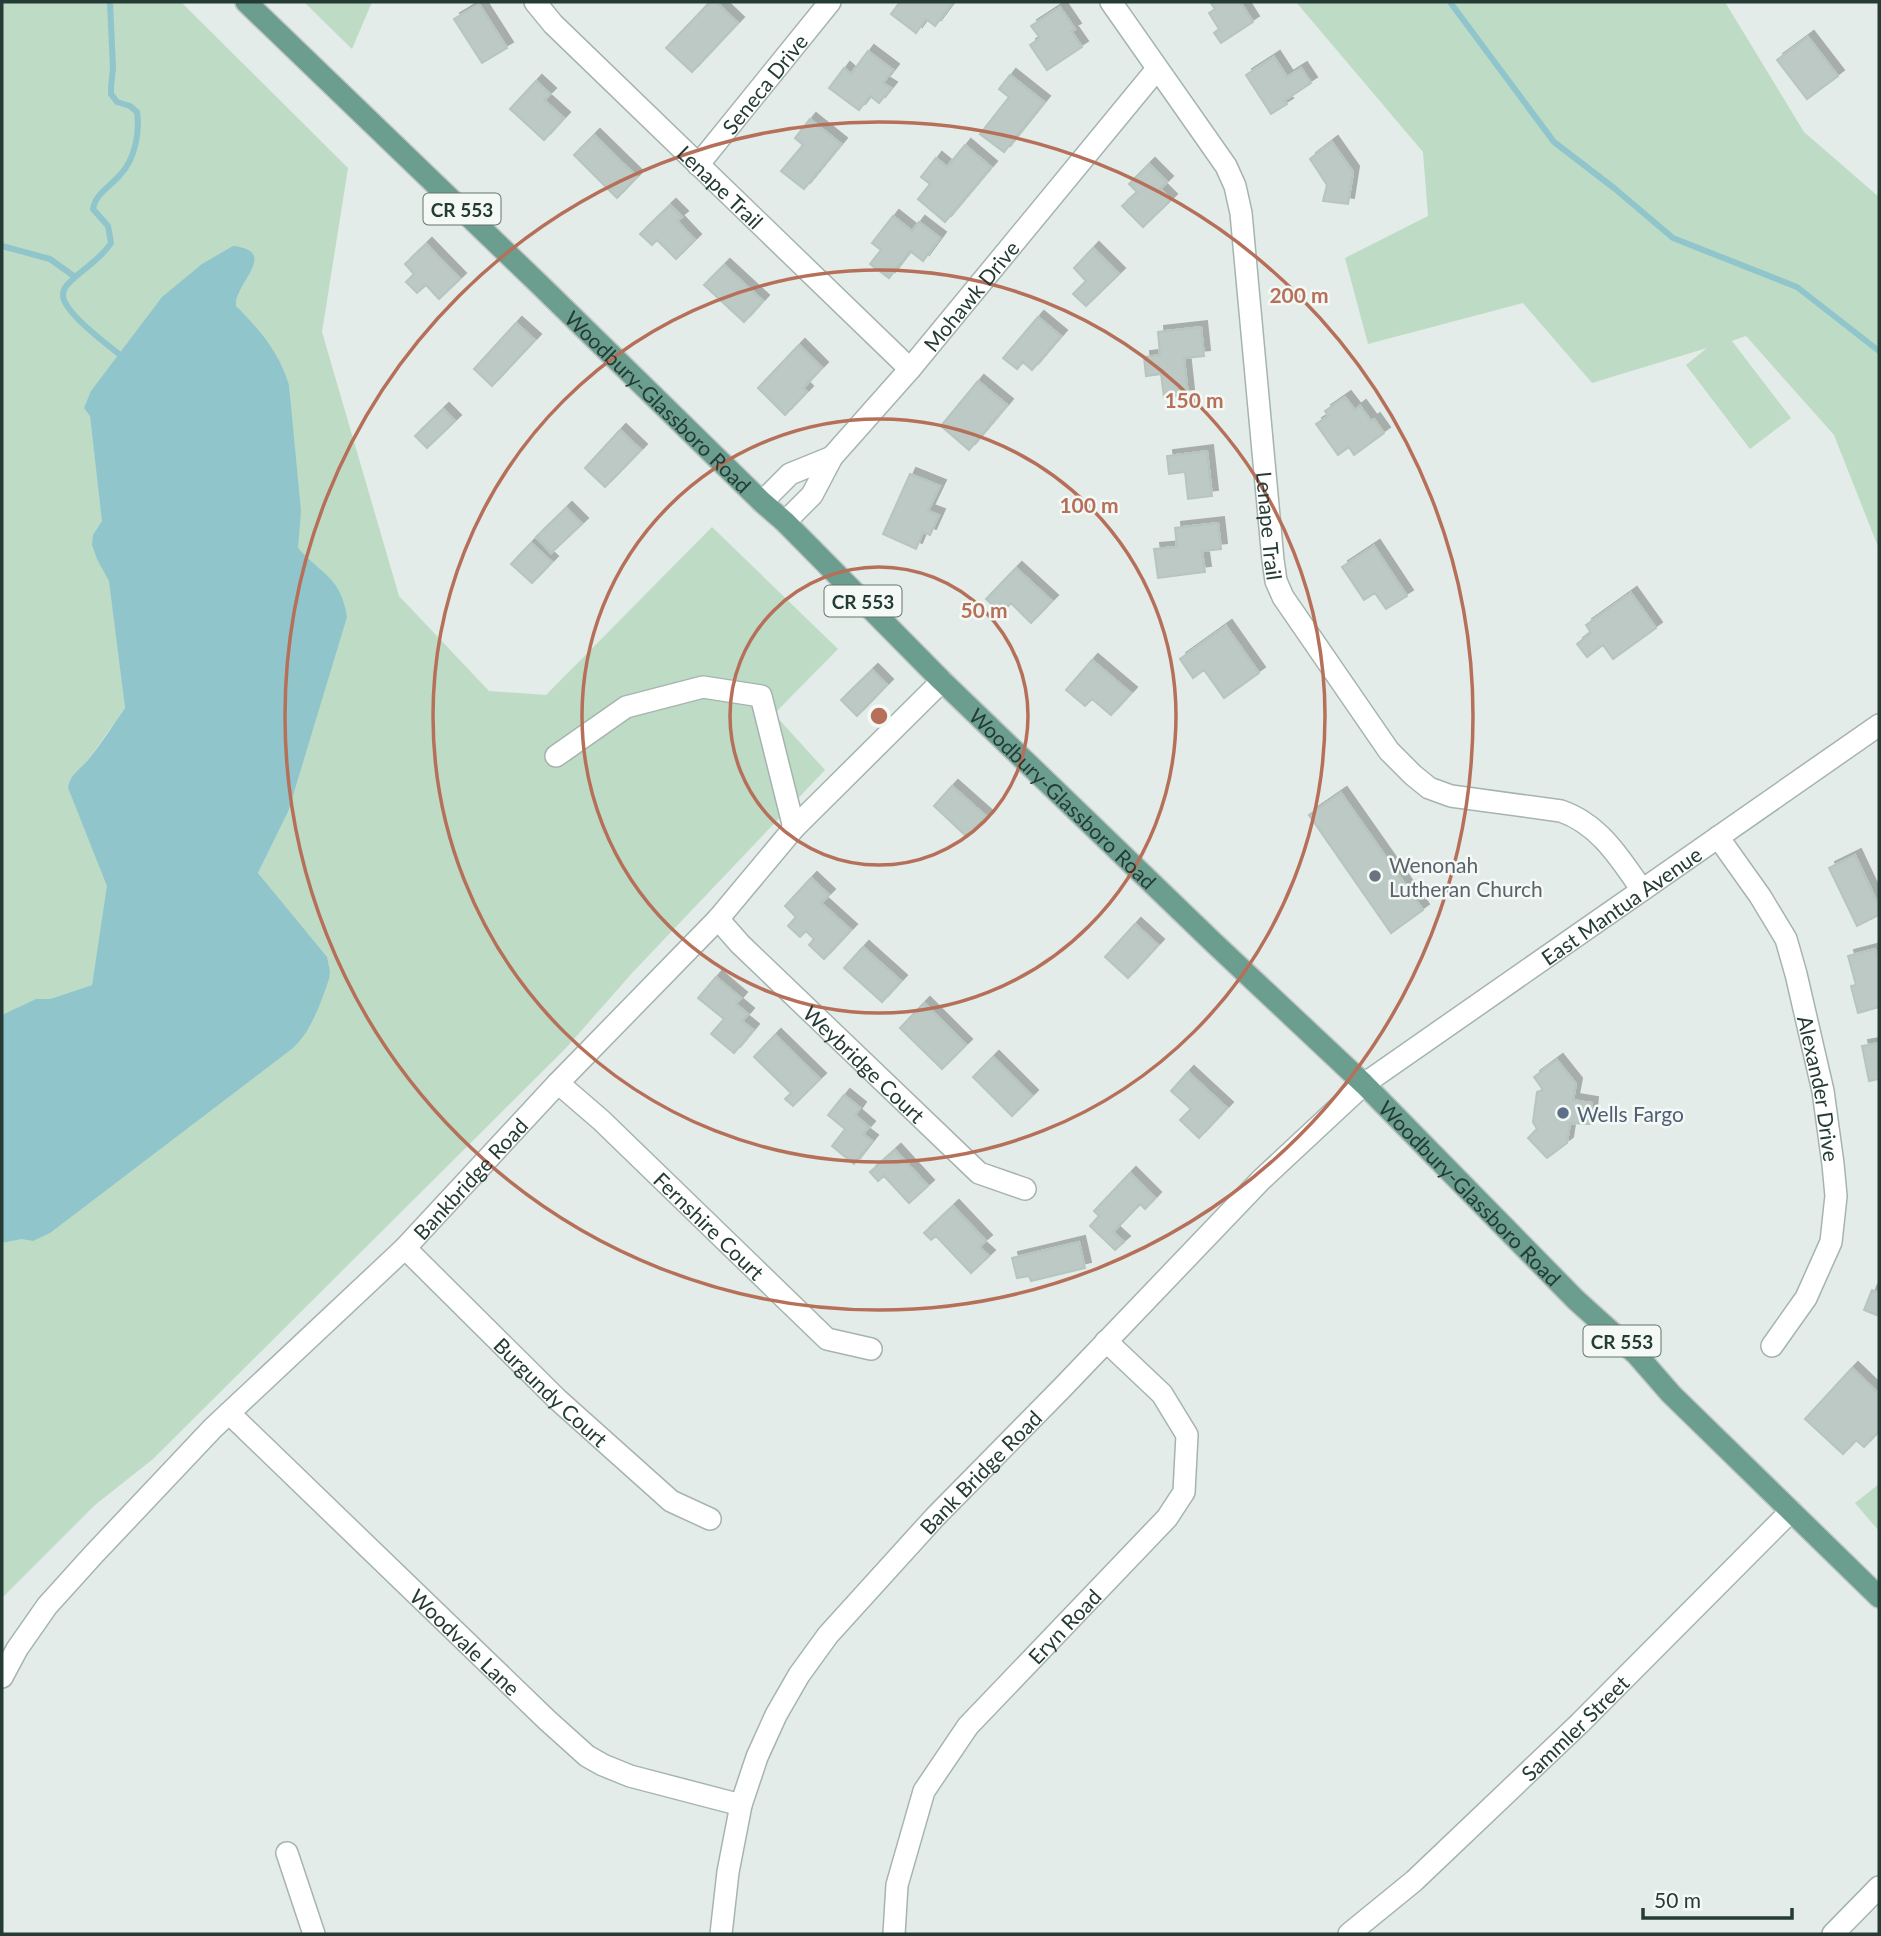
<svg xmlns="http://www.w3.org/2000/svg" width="1881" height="1936" viewBox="0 0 1881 1936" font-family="Lato,sans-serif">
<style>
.green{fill:#bedbc5}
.water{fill:#90c5cc}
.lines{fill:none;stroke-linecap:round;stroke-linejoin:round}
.stream{stroke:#90c5cc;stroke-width:6}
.building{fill:#bcc9c4;stroke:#b6c5be;stroke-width:2;filter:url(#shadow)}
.minor-casing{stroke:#a6b4af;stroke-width:24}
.major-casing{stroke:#c2c8c6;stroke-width:24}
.minor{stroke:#fff;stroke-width:21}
.major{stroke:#6c9e8f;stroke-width:21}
.ring{fill:none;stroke:#b6705a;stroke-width:3.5}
.worship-dot{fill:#6b7280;stroke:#f4f9f6;stroke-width:2.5}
.service-dot{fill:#5c6f8a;stroke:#f4f9f6;stroke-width:2.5}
.labels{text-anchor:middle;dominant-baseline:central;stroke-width:5;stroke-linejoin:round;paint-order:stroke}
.shield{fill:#f4f9f6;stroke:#62756f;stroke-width:2}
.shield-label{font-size:19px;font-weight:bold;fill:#243c35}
.street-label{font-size:21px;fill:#243c35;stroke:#f4f9f6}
.worship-label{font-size:21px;fill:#5b616d;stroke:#f4f9f6;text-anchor:start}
.service-label{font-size:21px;fill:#4e5e75;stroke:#f4f9f6;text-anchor:start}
.centre{fill:#b6705a;stroke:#f4f9f6;stroke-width:3.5}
.ring-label{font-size:21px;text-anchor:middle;font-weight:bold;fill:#b6705a;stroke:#f4f9f6;stroke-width:5;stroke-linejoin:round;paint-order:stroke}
</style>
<defs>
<filter id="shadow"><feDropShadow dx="6" dy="-6" stdDeviation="0" flood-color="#0004"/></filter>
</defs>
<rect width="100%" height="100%" fill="#e3ece8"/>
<!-- green -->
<path class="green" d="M2 2H181L348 168 322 332 399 596 489 691 546 695 712 527 838 649 774 714 825 770 633 972 566 1048 153 1459 95 1505 2 1598V1243L50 1233 320 950 258 873 288 812 298 548 289 385 88 398 125 708 68 788 108 886 92 985 2 1015Z
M304 2H372L352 49Z
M1296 2H1725L1804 132 1879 197V549L1834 435 1746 336 1732 341 1791 418 1750 449 1686 365 1707 348 1592 383 1523 303 1368 344 1345 258 1428 216 1423 152Z
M1879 1484V1531L1855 1503Z"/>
<!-- water -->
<path class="water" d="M233 246C281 251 233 285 236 306 260 330 279 352 289 385L301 511 298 548C322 575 341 577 347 617L288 812 258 873 327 957 330 972 329 979C321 1002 311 1032 293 1048L50 1233 33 1241 22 1239 2 1243V1015L36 999H50L92 985 107 886 68 788C70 774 80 770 88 760 101 744 113 725 125 708L109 581 97 559 92 545 93 535 102 521 90 416 84 408 91 391 162 297 202 264Z"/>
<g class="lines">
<!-- stream -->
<path class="stream" d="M110 2 113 68 111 87V94L117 102 130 106 137 112C140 133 135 159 120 175 111 186 95 194 93 209L108 226 111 243C101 259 84 268 71 281 65 286 61 292 64 300 71 318 108 345 124 358
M1450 2 1554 142 1614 188 1673 238 1797 287 1879 351
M2 246 50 259 75 277"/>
</g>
<!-- building -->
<path class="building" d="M710 2H716L738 23 692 72 666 48Z
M900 2H953L935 26 926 19 916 33 891 14Z
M1210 2H1242L1241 3 1253 22 1221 43 1214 33 1219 29 1209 13 1215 9Z
M479 4 507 48 482 63 454 19Z
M1060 7 1075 29 1071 31 1082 47 1047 70 1030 45 1040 38 1031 26Z
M1808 37 1838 76 1807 99 1777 60Z
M868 51 893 70 883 83 891 88 879 103 870 96 859 110 829 88 844 68 851 74Z
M1274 57 1287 77 1301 68 1311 83 1284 101 1287 104 1271 114 1246 75Z
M1010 75 1044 102 1004 152 980 134 1009 97 999 89Z
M536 81 550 94 544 100 564 118 544 140 510 109Z
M810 119 841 144 804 189 781 171 803 145 795 138Z
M594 135 637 177 617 198 574 155Z
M1332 142 1353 172 1348 204 1323 201 1327 185 1310 159Z
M965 145 991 167 945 222 918 199 930 184 921 177 936 158 947 167Z
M1149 164 1167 182 1160 189 1171 200 1143 227 1122 206 1137 192 1129 184Z
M670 205 682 217 677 221 695 240 676 259 657 240 652 245 640 234Z
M893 216 912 231 919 222 940 238 923 261 910 251 889 278 870 264 881 250 872 243Z
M426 244 460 279 439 299 426 285 417 293 406 282 414 274 405 264Z
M1093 248 1119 274 1086 306 1073 294 1086 281 1074 268Z
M724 265 763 301 744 322 704 285Z
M1038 317 1061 336 1032 370 1023 362 1017 369 1003 358Z
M516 323 535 340 492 386 474 369Z
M1201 327 1204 356 1184 358 1188 395 1164 397 1161 374 1146 376 1144 357 1160 355 1158 332Z
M799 345 822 368 803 388 807 392 785 415 758 388Z
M978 381 1007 405 969 450 941 426Z
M1345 397 1355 410 1360 406 1371 421 1374 419 1384 433 1354 455 1349 447 1338 455 1316 424 1328 416 1325 411Z
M443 409 455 421 427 448 415 436Z
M620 430 641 450 605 487 585 468Z
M1207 451 1212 496 1188 499 1185 472 1169 474 1167 456Z
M910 474 940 486 928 511 939 515 930 535 923 532 916 549 883 534Z
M566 508 582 524 551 553 536 537Z
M1218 523 1221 549 1202 551 1205 572 1158 578 1154 549 1177 547 1175 528Z
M531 543 552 562 532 583 511 564Z
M1374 546 1407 596 1386 609 1375 593 1364 600 1342 567Z
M1016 568 1052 601 1031 623 1011 603 1001 613 986 599Z
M1631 593 1656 628 1613 659 1603 645 1587 657 1577 644 1591 633 1586 625Z
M1226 626 1259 673 1224 698 1204 670 1193 678 1180 659Z
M1092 660 1131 693 1111 715 1092 699 1085 706 1066 690Z
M872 670 887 685 857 716 841 700Z
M952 786 986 816 967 837 934 806Z
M1341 793 1423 910 1391 933 1309 815Z
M1855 855 1879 906V915L1857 926 1829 868Z
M811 878 829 895 821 903 851 930 824 959 809 945 814 939 806 931 800 937 788 926 796 917 785 906Z
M1135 924 1158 945 1128 978 1105 957Z
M863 947 901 981 882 1002 844 968Z
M1875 949 1879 963V1007L1858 1013 1851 986 1856 985 1848 956Z
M716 977 741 998 736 1004 748 1014 742 1021 753 1030 734 1053 711 1034 724 1019 698 998Z
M924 1003 966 1045 942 1069 900 1028Z
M775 1035 820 1079 793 1106 785 1099 791 1093 754 1057Z
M1879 1043V1079L1869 1081 1862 1046Z
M993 1057 1032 1096 1012 1116 973 1077Z
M1557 1060 1576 1084 1573 1100 1592 1103 1590 1124 1570 1123 1567 1143 1547 1158 1528 1138 1537 1129 1533 1122 1537 1092 1543 1090 1534 1077Z
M1188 1072 1227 1108 1199 1138 1180 1120 1191 1109 1171 1091Z
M844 1095 860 1108 855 1115 869 1127 863 1134 872 1141 854 1164 832 1146 845 1129 828 1115Z
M895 1150 928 1186 909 1203 884 1176 878 1181 870 1172Z
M1130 1173 1155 1198 1145 1209 1140 1204 1113 1232 1124 1242 1115 1250 1090 1226 1099 1216 1094 1211Z
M953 1206 986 1241 979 1247 989 1256 971 1273 936 1236 931 1240 924 1233Z
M1079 1242 1085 1268 1031 1281 1029 1276 1017 1278 1012 1258Z
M1872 1290 1879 1293V1316L1864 1310Z
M1852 1368 1879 1394V1413L1877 1416 1879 1418V1431L1864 1447 1856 1440 1843 1454 1805 1419Z"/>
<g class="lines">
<!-- minor casing -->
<g class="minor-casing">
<g id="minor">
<path id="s1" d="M535 2 553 24 910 369"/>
<path id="s2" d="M1111 2 1226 166 1235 186 1241 213 1273 560 1276 581 1283 597 1389 751 1413 775 1429 788 1451 796 1561 811C1599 824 1620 858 1642 890"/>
<path id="s3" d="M698 165 830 2"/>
<path d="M762 502 790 474 832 457"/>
<path id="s4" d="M785 522 812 495 832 457 910 369 1157 69"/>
<path d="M556 756 626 707 703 687 761 696 794 828"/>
<path id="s5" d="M1718 837 1760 896 1786 939 1796 974 1823 1091 1833 1164 1836 1196 1831 1242 1806 1298 1772 1346"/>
<path id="s6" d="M718 919 740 944 979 1173 1025 1189"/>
<path id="s7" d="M558 1083 601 1120 827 1339 871 1349"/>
<path id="s8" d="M405 1248 557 1399 671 1501 710 1519"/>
<path id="s9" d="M229 1413 547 1720 587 1756 603 1765 630 1776 741 1805"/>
<path id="s10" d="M2 1677 17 1649 47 1606 94 1554 213 1428 405 1248 558 1083 718 919 794 828 942 681"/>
<path d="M287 1853 314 1934"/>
<path id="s11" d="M721 1934 728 1872 741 1805 757 1757 776 1715 799 1675 828 1635 935 1517 1062 1388 1261 1180 1364 1084 1879 725"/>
<path id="s12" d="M894 1934 897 1885 924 1791 968 1726 1167 1518 1184 1492 1187 1435 1162 1394 1106 1341"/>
<path id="s13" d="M1349 1934 1414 1881 1580 1723 1791 1511"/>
<path d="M1833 1934 1879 1887"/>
</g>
</g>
<!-- major casing -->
<g class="major-casing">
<g id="major">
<path id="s14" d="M246 2 539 284 762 502 785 522 942 681 1215 944 1364 1084 1576 1300 1637 1355 1671 1394 1879 1597"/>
</g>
</g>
<!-- minor -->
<use href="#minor" class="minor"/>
<!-- major -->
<use href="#major" class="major"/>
</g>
<!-- distance rings -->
<g class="ring">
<circle cx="879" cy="716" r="149"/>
<circle cx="879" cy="716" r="297"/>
<circle cx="879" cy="716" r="446"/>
<circle cx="879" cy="716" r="594"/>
</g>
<!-- markers -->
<circle class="worship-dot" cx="1375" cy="876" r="7"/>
<circle class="service-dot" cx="1563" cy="1113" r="7"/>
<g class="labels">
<!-- shield labels -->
<g class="shield">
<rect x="423.5" y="193.5" width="77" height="31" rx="5"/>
<rect x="824.5" y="585.5" width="77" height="31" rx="5"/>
<rect x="1583.5" y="1325.5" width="77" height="31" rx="5"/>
</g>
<g class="shield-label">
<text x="462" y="209">CR 553</text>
<text x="863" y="601">CR 553</text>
<text x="1622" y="1341">CR 553</text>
</g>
<!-- street labels -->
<g class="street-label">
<text stroke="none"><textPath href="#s3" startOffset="105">Seneca Drive</textPath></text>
<text stroke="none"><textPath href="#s1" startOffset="262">Lenape Trail</textPath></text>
<text stroke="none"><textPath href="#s4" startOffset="294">Mohawk Drive</textPath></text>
<text stroke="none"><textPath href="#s14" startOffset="574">Woodbury-Glassboro Road</textPath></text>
<text stroke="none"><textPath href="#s2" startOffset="564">Lenape Trail</textPath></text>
<text stroke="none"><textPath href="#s14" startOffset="1141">Woodbury-Glassboro Road</textPath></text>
<text stroke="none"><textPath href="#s11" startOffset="1405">East Mantua Avenue</textPath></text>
<text stroke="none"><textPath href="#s6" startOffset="206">Weybridge Court</textPath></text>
<text stroke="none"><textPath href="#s5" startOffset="276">Alexander Drive</textPath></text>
<text stroke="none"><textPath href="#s10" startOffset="686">Bankbridge Road</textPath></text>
<text stroke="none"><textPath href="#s14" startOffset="1708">Woodbury-Glassboro Road</textPath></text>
<text stroke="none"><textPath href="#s7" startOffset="208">Fernshire Court</textPath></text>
<text stroke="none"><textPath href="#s8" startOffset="205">Burgundy Court</textPath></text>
<text stroke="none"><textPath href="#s11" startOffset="546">Bank Bridge Road</textPath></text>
<text stroke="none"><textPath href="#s12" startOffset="364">Eryn Road</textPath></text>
<text stroke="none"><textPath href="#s9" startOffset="329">Woodvale Lane</textPath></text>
<text stroke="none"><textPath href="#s13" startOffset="306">Sammler Street</textPath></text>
</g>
<!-- worship labels -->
<g class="worship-label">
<text x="1389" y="864">Wenonah<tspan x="1389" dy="24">Lutheran Church</tspan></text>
</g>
<!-- service labels -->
<g class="service-label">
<text x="1577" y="1113">Wells Fargo</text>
</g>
</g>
<circle cx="879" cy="716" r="10" class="centre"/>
<g class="ring-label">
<text x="1299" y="303">200 m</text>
<text x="1194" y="408">150 m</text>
<text x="1089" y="513">100 m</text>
<text x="984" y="618">50 m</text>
</g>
<!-- border -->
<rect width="1881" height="1936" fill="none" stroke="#243c35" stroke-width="7"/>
<!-- scale -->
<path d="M1643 1908v10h149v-10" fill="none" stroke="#243c35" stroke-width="3.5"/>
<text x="1654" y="1908" font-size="21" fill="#243c35" stroke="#f4f9f6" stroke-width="5" paint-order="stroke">50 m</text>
</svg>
